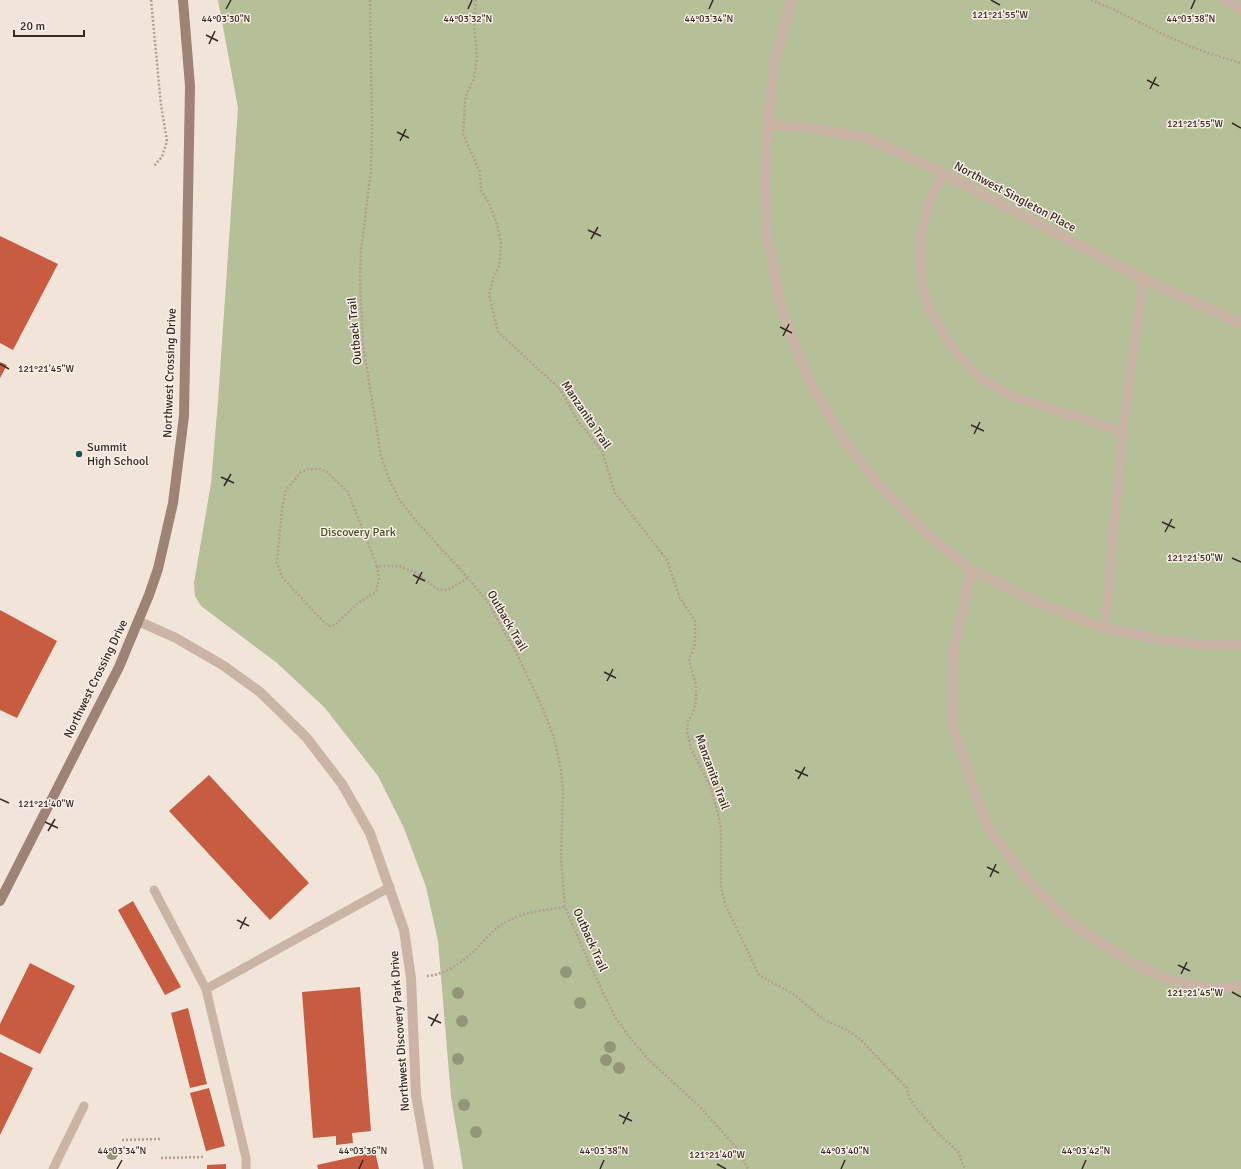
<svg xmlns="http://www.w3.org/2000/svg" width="1241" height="1169" viewBox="0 0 1241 1169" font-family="Signika,sans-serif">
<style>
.green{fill:#b5c099}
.building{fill:#c75c41}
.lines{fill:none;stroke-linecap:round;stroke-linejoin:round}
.path{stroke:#b59e8f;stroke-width:2.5;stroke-dasharray:2 2;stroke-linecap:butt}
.lane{stroke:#c9b4a5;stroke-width:9}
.street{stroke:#c9b4a5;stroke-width:10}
.secondary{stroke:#9d8376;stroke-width:10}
.tree{fill:#939579}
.ticks{fill:none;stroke:#352a26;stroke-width:1.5}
.poi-dot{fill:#1c5557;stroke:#f9efe5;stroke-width:1.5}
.labels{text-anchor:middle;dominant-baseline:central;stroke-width:3;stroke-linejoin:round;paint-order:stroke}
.street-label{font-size:12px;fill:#352a26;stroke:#f9efe5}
.poi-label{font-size:12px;fill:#352a26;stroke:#f9efe5;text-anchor:start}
.park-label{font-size:12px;fill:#46532a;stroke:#f9efe5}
.ticks-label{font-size:10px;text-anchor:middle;fill:#352a26;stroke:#f9efe5;stroke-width:3;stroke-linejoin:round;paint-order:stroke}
</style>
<rect width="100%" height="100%" fill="#f1e5d9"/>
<!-- green -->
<path class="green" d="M218 0H1241V1169H463L451 1097 438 941 426 887 404 828 378 776 325 708 277 663 201 606 195 596 194 583 211 483 218 401 238 108Z"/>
<!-- building -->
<path class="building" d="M0 236 58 264 13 350 0 343Z
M0 362 7 365 0 378Z
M0 610 57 641 17 718 0 710Z
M209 775 309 883 270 920 169 811Z
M133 901 181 987 165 995 118 910Z
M30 963 75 986 40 1054 0 1034V1024Z
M360 987 371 1131 352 1133 353 1143 336 1145V1136L313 1138 302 992Z
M188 1008 207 1084 190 1088 171 1013Z
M0 1052 33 1068 0 1135Z
M209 1088 225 1146 206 1151 190 1093Z
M375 1152 379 1169H318L317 1165Z
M226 1164V1169H207V1165Z"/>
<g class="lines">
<!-- path -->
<path class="path" d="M151 0 161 105 167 141 162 157 154 166
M370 0 372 124 371 170 361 250 360 283 363 344 381 456 389 479 399 499 416 521 468 578 489 604 516 652 543 709 554 738 561 769 563 792 561 857 565 907 590 965 615 1017 631 1039 648 1059 699 1106 736 1147 748 1169
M476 0 474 21 477 57 474 79 467 93 465 101 463 134 480 172 481 190 489 203 497 224 501 243 500 259 499 266 493 279 489 295 498 332 561 390 577 420 602 451 615 493 667 560 680 598 695 621V644L689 660 696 685V701L693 713 688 721 687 730 691 749 711 788 718 814 721 830V888L726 906 759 975 795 995 824 1020 847 1030 860 1039 906 1087 910 1099 918 1110 937 1132 959 1153 963 1165 966 1169
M1091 0C1122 12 1150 29 1180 42 1200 51 1220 57 1241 63
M377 566 379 579 376 592 358 603 335 625 328 626 319 617 282 577 277 563 282 509 286 490 301 472 308 469H321L327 472 348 492 377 566H399L417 573 437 589 447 590 468 578
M427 976C443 975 460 964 472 953 483 943 492 929 506 922 523 912 545 910 565 907
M122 1140 160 1139
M161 1158 205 1157"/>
<!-- lane -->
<path class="lane" d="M943 173 929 203 922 234 921 261 923 289 930 311 956 352 979 377 1009 395 1123 432
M1105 628 1123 432 1143 279
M154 890 206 989 246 1158V1169
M206 989 390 887
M53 1169 84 1106"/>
<!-- street -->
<path class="street" d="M792 0 774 63 768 125 765 183 768 240 782 310 807 377 842 437 877 483 923 530 971 570 1039 603 1105 628 1157 639 1203 645H1241
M1224 0 1241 9
M768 125 804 127 868 138 943 173 1143 279 1241 323
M971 570 954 651 953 727 987 827 1029 882 1069 922 1129 961 1169 980 1215 989 1241 986
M138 621 176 638 224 666 260 692 306 737 342 784 370 833 404 930 411 978 416 1095 429 1169"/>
<!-- secondary -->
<path class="secondary" d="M0 901 119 667 149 595 158 569 173 503 184 416 189 142 190 86 183 0"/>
</g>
<!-- trees -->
<g class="tree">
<circle cx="566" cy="972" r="6"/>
<circle cx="458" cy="993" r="6"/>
<circle cx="580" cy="1003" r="6"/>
<circle cx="462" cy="1021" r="6"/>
<circle cx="610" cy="1047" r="6"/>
<circle cx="458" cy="1059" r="6"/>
<circle cx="606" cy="1060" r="6"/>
<circle cx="619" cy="1068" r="6"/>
<circle cx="464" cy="1105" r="6"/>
<circle cx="476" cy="1132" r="6"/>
<circle cx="112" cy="1154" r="6"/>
</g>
<!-- ticks -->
<path class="ticks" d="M991 0 1000 5M226 9 231 0M468 9 472 0M709 9 713 0M1191 9 1195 0M206 35 218 41M209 44 215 31M1147 80 1159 86M1150 89 1156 77M1232 123 1241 128M397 132 409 138M400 141 406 129M588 230 601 236M591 239 598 227M780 327 792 333M783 336 789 324M0 364 9 369M971 425 984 431M974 434 980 422M221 477 234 483M224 486 231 474M1162 522 1175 528M1165 532 1172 519M1232 558 1241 562M413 575 425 581M416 584 422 572M604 672 616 678M607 681 613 669M795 770 808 776M798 779 805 767M0 799 9 803M45 822 58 828M48 831 55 819M987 867 999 873M990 877 996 864M237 920 249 926M240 929 246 917M1178 965 1190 971M1181 974 1187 962M1232 992 1241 997M428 1017 441 1023M431 1026 438 1014M619 1115 632 1121M623 1124 629 1112M717 1164 726 1169M117 1169 122 1160M359 1169 363 1160M600 1169 604 1160M841 1169 845 1160M1082 1169 1086 1160"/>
<!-- markers -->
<circle class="poi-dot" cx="79" cy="454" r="4"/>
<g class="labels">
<!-- street labels -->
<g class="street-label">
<text transform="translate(1015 197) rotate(28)">Northwest Singleton Place</text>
<text transform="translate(355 331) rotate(-95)">Outback Trail</text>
<text transform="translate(170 373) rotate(-88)">Northwest Crossing Drive</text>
<text transform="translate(586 415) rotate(56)">Manzanita Trail</text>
<text transform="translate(507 621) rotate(60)">Outback Trail</text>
<text transform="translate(96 679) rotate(-64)">Northwest Crossing Drive</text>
<text transform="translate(712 772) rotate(70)">Manzanita Trail</text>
<text transform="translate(590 940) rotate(66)">Outback Trail</text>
<text transform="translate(400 1031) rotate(-94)">Northwest Discovery Park Drive</text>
</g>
<!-- poi labels -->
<g class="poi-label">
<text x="87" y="447">Summit<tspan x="87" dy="14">High School</tspan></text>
</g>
<!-- park labels -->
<g class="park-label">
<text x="358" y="532">Discovery Park</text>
</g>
</g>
<g class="ticks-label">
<text x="1000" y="18">121°21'55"W</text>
<text x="226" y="22">44°03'30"N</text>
<text x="468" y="22">44°03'32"N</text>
<text x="709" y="22">44°03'34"N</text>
<text x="1191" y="22">44°03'38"N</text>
<text x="1195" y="127">121°21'55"W</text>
<text x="46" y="372">121°21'45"W</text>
<text x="1195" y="561">121°21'50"W</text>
<text x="46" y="807">121°21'40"W</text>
<text x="1195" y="996">121°21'45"W</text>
<text x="122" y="1154">44°03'34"N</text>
<text x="363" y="1154">44°03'36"N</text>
<text x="604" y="1154">44°03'38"N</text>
<text x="845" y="1154">44°03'40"N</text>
<text x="1086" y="1154">44°03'42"N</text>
<text x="717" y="1158">121°21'40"W</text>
</g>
<!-- scale -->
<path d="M14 30v6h70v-6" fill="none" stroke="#352a26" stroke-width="2"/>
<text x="20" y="30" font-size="12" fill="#352a26" stroke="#f9efe5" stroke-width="3" paint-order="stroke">20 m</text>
</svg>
